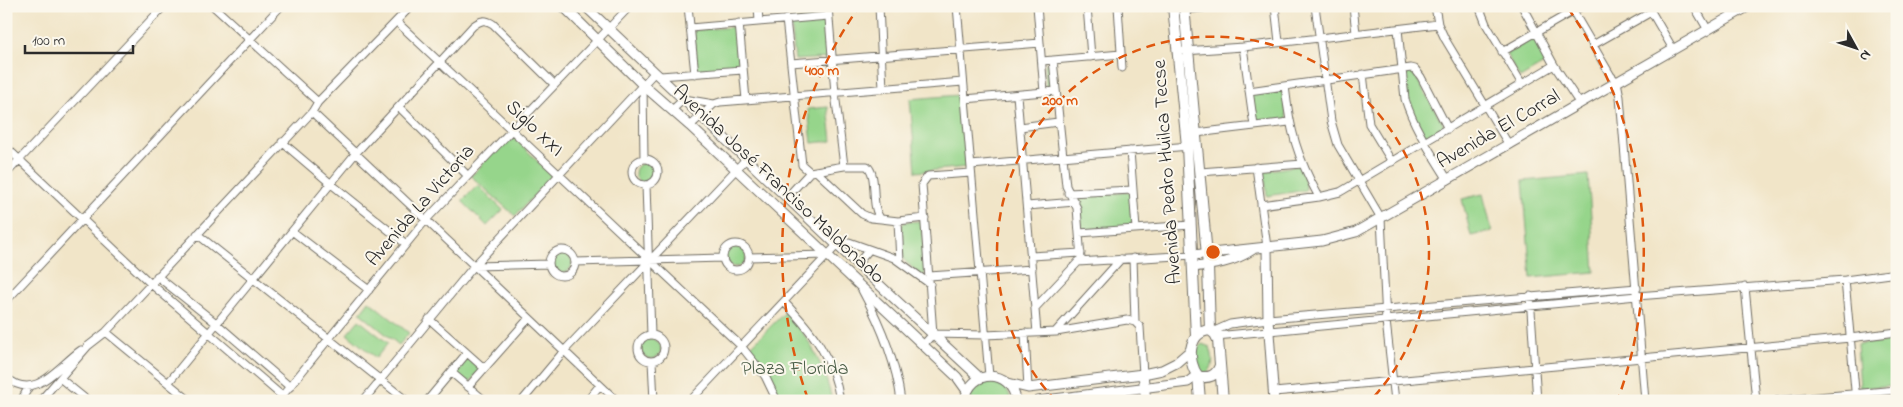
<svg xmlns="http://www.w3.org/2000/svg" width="1903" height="407" viewBox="0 0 1903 407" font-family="'Indie Flower',sans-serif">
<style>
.green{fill:#96d58b;stroke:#60805b}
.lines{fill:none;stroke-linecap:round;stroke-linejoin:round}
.minor-casing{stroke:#706c62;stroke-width:9}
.tertiary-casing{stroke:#706c62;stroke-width:11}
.secondary-casing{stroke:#706c62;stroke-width:12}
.minor{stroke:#fff;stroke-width:7}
.tertiary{stroke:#fff;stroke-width:9}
.secondary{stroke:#fff;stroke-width:10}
.ring{fill:none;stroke:#df570e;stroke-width:2.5;stroke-dasharray:9 6}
.labels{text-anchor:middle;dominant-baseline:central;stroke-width:4;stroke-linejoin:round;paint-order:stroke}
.street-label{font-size:20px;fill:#2b2b2b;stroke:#fbf7ec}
.park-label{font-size:20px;fill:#4b5e48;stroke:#fbf7ec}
.centre{fill:#df570e;stroke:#fbf7ec;stroke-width:2.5}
.ring-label{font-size:15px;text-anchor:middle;font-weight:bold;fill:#df570e;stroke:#fbf7ec;stroke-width:4;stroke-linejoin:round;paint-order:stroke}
</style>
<rect width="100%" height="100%" fill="#fbf7ec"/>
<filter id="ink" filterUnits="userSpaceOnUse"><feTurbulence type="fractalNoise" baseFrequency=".02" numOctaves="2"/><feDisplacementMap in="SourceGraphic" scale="10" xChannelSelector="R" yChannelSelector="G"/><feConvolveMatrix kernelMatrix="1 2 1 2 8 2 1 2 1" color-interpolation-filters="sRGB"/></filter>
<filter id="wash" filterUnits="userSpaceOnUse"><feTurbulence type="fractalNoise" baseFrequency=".0096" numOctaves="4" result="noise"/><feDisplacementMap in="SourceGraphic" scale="20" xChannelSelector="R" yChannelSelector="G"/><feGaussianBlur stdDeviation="1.12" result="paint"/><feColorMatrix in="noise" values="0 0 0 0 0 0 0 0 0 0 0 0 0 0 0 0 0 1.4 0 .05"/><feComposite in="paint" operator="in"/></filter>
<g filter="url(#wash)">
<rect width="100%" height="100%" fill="#f1e5c8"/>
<!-- green -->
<path class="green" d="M825 18 829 58 795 60 791 21Z
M736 27 739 67 697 70 693 30Z
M1535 37 1549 61 1520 78 1506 54Z
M1046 63 1051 64 1053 86 1052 89 1046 87 1045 64Z
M1413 72 1445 127 1426 139 1409 108 1404 73Z
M1283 88 1287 121 1255 124 1251 92Z
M959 95 967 167 916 172 910 99Z
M828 107 832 141 812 143 808 109Z
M511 134 552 176 515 216 471 176Z
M635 173a10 10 0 1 1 20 0a10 10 0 1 1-20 0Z
M1302 165 1306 190 1267 196 1264 171Z
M1588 175 1595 272 1531 278 1523 181Z
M478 185 503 210 487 226 462 201Z
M1131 192 1133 226 1081 230 1079 196Z
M1483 194 1492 231 1471 236 1462 199Z
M921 221 926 272 922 277 903 259 902 225 905 222Z
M726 257a10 10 0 1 1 20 0a10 10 0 1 1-20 0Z
M552 263a10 10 0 1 1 20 0a10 10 0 1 1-20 0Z
M369 301 409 333 399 345 360 313Z
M786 311C809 338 825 366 832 401H782L764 364 750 347Z
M359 320 388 343 376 358 347 334Z
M641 349a10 10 0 1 1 20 0a10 10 0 1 1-20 0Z
M1897 341V385L1860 388 1857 344Z
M1202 344 1210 347C1213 356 1215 367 1207 373L1201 372C1194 364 1193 351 1202 344Z
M466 357 481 369 468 384 454 372Z
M991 380C1003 383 1009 389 1011 401H969C971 389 979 381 991 380Z"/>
</g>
<g filter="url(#ink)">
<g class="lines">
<!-- minor casing -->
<g class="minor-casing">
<path id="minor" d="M213 6 318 102
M688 6 695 74
M758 6 759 22
M828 6 835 93 844 166
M879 6 883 89
M957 6 989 376
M1037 6 1044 92
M1087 6 1091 57
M1118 6 1122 68
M1275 6 1279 42
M1315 6 1331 121 1338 145 1381 218 1386 321 1395 401
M1353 6 1356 33
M1435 6 1438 24 1445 39 1509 145
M1479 6 1486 24 1522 84
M1522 6 1554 65 1580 104
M1570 6 1611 76 1617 82 1620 97 1645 401
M1648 6 1673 49
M1694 6 1708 30
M1184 10 1218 6
M786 19 802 165 810 172 844 166H867C879 176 869 206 881 219L898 221 925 218
M397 22 741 346 765 376 777 401
M739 23 746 100
M690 28 828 16
M1398 29 1405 99C1414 128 1432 154 1448 180
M1593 45 1651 12
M1243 47 1254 126
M1184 51 1243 47 1438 24
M1502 52 1582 6
M1042 61 1121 54
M791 63 1040 43
M1363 74 1369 124 1392 162
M660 76 743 70
M643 85 644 159
M1285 86C1290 131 1297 157 1319 197
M1249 91 1411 68 1415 69 1421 77 1448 129
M1017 95 1037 333
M965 99 1056 91
M399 107 467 175
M672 110 684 99 714 104
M312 112 617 401
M690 126 714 104 720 102 963 82
M1020 127 1058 122
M1196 133 1289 122
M282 142 330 183 406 244
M6 147 150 283 282 396
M1130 151 1136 229
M632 172a13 13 0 1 1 26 0a13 13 0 1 1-26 0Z
M971 165 1189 146
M1256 167 1267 247
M816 171 862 214 871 218 881 219
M1200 172 1303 164
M6 174 164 6
M646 185 651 335
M1068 193 1133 190
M787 197 810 172
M1261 205 1319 197 1340 192 1554 65
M1027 206 1075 202
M898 221 900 262
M292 231 369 290
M1079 233 1191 225
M197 234 407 401
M723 257a13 13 0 1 1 26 0a13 13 0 1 1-26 0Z
M549 263a13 13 0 1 1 26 0a13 13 0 1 1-26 0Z
M1031 256 1081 253
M749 257 827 255
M1133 258 1135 322
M575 262 723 258
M1078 262 1193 255
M857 264 869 250
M474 266 549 264
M157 276 216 323 290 387
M929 276 1032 269
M1845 280 1856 401
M1745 287 1756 401
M862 290C881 325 896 361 901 401
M1530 296 1537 401
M6 301 281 6
M784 302C813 332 834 359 840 401
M1035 308 1081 259 1077 208 1066 186 1053 60
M429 319 484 368
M1056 331 1121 259
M106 332 190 401
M1212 332 1230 324 1268 319 1637 288
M1025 333 1028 388
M933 334 922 184 928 176 971 173
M638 348a13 13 0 1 1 26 0a13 13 0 1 1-26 0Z
M1216 336 1637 296 1845 280 1897 273
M923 345 933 334 985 335 1056 332 1127 320 1135 322 1140 327 1143 374
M652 361 654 401
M451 372 485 401
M6 377C35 403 58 366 81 350
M61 379 88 401
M168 383 355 154 473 26C481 20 485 19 493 24L554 84
M468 387 529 318
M1274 392 1642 358 1850 338 1897 332
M21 401 28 388
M40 401 88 346 106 332 312 112 318 102 411 6
M278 401 425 221 630 6
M363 401 474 266 655 72
M427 401 467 353
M522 401 564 351 747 158
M587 401 600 385
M690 401 840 242H849L894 258 930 284
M1772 401 1897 390"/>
</g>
<!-- tertiary casing -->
<g class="tertiary-casing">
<path id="tertiary" d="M563 6 643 85 690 126 957 377 967 391
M585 6 857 264 980 378
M1267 247 1268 319 1274 401
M1193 255 1322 241 1356 232 1749 6
M1193 267C1214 265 1234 262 1252 250
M1143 374 1146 401
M1008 383 1028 388 1143 374 1162 370 1176 363 1191 350
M965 401C969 368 1012 368 1016 401
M1038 401 1188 382 1197 375"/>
</g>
<!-- secondary casing -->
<g class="secondary-casing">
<path id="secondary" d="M1173 6 1187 146 1196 336
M1184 6 1208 266 1210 330
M1220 365C1217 376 1208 379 1198 376 1187 362 1187 332 1210 330L1215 334 1218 340 1223 401
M1198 376 1200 401"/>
</g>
<!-- minor -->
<use href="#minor" class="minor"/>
<!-- tertiary -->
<use href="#tertiary" class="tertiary"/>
<!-- secondary -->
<use href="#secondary" class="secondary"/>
</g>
</g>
<!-- distance rings -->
<g class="ring">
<path d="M1056 401A216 216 0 1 1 1370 401"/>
<path d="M808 399A431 431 0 0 1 858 8M1568 8A431 431 0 0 1 1618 399"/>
</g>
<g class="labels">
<!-- street labels -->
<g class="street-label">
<text transform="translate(534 129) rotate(44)">Siglo XXI</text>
<text transform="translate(1499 130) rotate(-30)">Avenida El Corral</text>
<text transform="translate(1168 172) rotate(-94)">Avenida Pedro Huilca Tecse</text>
<text transform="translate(778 185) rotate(43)">Avenida José Franciso Maldonado</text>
<text transform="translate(421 206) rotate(-49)">Avenida La Victoria</text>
</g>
<!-- park labels -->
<g class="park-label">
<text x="795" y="369">Plaza Florida</text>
</g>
</g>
<circle cx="1213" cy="252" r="8" class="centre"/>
<g class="ring-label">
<text x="822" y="75">400 m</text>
<text x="1060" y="105">200 m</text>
</g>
<!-- margin -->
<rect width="1903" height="407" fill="none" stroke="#fbf7ec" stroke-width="25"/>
<!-- north arrow -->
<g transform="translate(1856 48) rotate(130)" stroke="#fbf7ec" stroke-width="4" paint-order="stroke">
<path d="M0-4L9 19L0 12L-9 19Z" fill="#2b2b2b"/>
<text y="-8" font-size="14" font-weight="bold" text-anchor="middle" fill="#2b2b2b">N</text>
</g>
<!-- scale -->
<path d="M25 45v8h108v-8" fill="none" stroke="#2b2b2b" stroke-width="2.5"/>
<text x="32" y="45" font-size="15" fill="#2b2b2b" stroke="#fbf7ec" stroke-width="4" paint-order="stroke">100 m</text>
</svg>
